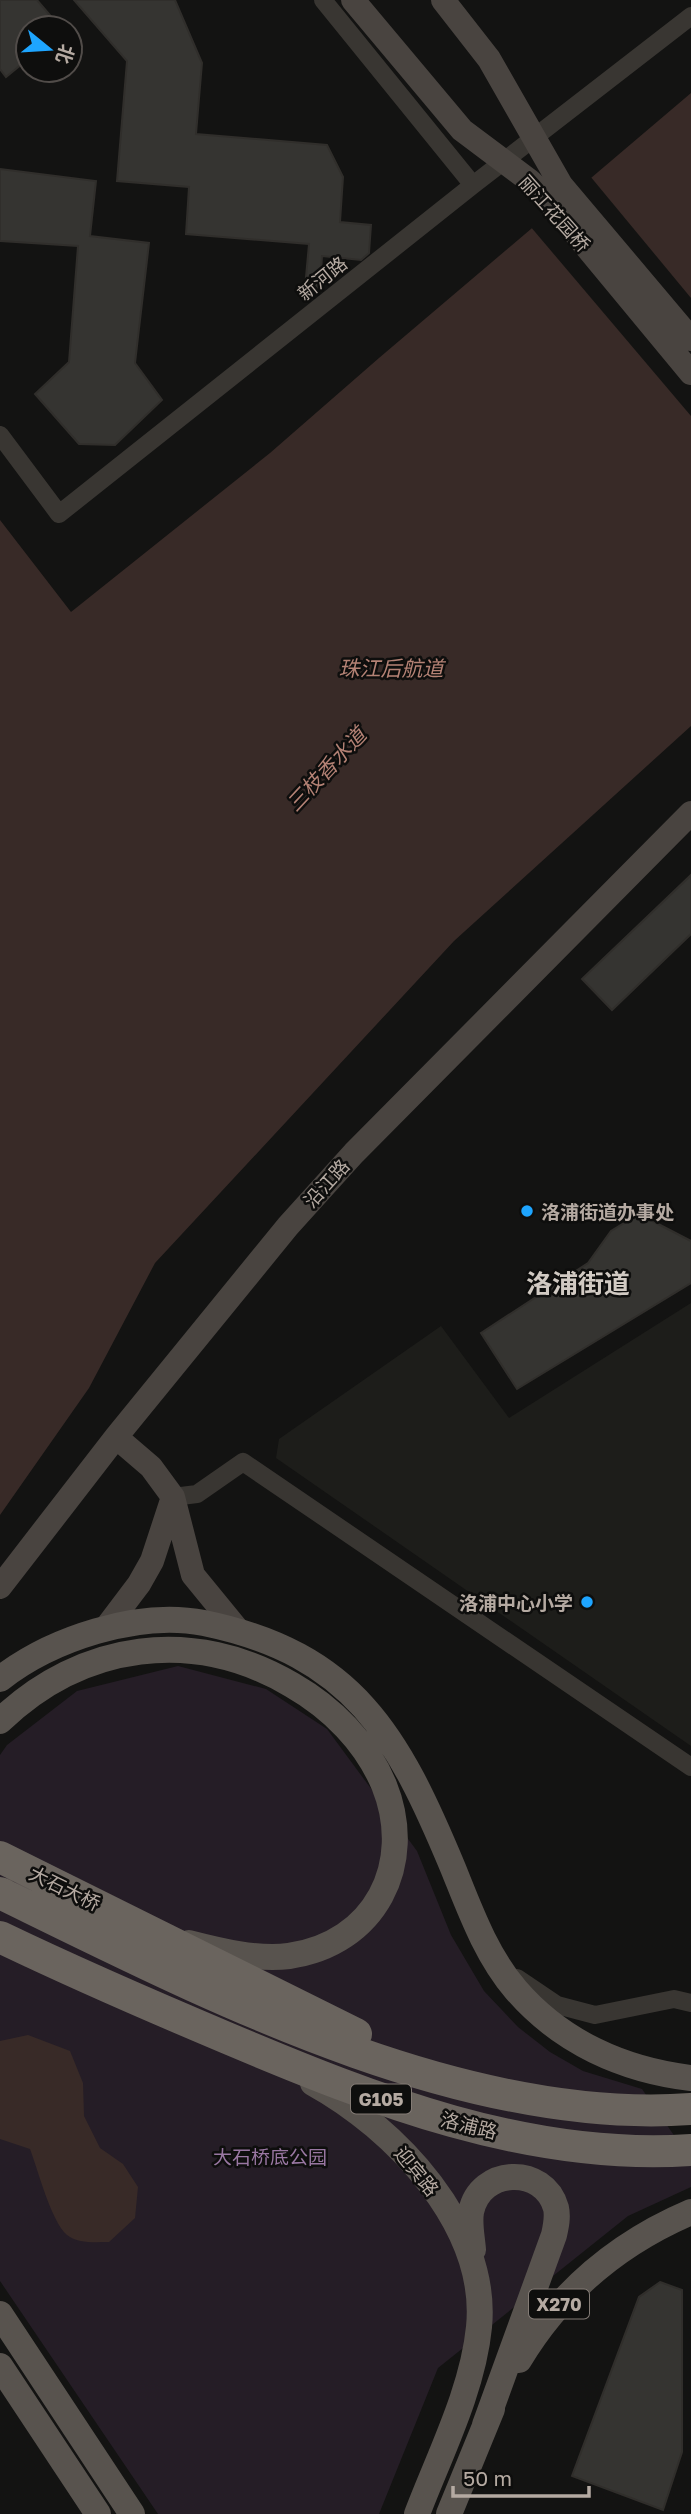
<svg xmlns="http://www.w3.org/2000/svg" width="691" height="2514" viewBox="0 0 691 2514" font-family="'Golos Text','Noto Sans SC',sans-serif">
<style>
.built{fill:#1d1d1a}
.green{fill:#251d26}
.water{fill:#382a27}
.pier{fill:#131312}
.building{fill:#353431;stroke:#302e2b;stroke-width:2}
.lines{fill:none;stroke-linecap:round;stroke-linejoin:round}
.street{stroke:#393632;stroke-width:18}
.secondary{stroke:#494440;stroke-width:24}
.primary{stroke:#58534e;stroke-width:26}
.highway{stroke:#6a645e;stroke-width:32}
.secondary-bridge{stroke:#494440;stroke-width:24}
.poi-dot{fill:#1ea5ff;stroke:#0e0e0d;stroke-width:2.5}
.labels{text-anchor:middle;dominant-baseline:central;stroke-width:5;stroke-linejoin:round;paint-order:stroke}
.shield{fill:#0e0e0d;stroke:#837b75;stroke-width:2}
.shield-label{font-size:18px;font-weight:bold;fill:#b5aaa2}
.street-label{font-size:19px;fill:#b5aaa2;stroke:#0e0e0d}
.poi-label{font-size:19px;font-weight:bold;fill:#b5aaa2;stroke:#0e0e0d;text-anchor:start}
.park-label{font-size:19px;fill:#9977a2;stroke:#0e0e0d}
.water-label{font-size:21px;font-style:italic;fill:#b48275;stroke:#0e0e0d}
.district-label{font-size:26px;font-weight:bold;fill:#d1cac3;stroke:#0e0e0d}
</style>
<rect width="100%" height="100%" fill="#131312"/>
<!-- built -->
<path class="built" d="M691 1303V1746L276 1458 279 1439 441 1326 509 1418Z"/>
<!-- green -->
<path class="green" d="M178 1666 266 1689 327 1729 417 1851 451 1935 484 1991 518 2027 550 2052 583 2071 642 2089 691 2160V2187L628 2216 438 2368 379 2514H158L0 2281V1755L7 1745 77 1691Z"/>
<!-- water -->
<path class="water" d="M691 93V726L454 941 155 1263 89 1388 0 1515V520L71 612 270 453 379 358Z
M28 2035 70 2051 83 2083 84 2116 100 2148 123 2164 138 2187 135 2218 109 2242C96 2242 78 2244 67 2235 51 2221 38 2170 30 2149L0 2139V2041Z"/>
<!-- pier -->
<path class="pier" d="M590 176 691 298V416L530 226Z"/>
<!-- building -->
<path class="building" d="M0 0H37L61 28H28V59L6 77 0 69Z
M74 0H175L202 63 196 134 327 145 343 177 340 222 371 225 369 253 361 260 322 256 320 289 305 288 309 244 186 234 189 187 117 181 127 61Z
M0 169 96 181 90 236 149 243 135 363 162 400 115 445 79 444 35 394 69 362 78 246 0 241Z
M691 875V934L612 1010 582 979Z
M639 1214 691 1241V1283L517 1389 481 1333 588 1263 611 1231Z
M660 2282 682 2290V2452L663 2510 572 2476 639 2297Z"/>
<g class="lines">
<!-- street -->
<path class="street" d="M323 0 473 185
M0 435 59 514 473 185 691 16
M173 1497 197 1494 243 1462 691 1767
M517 1978 557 2005 595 2015 674 1999 691 2003"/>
<!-- secondary -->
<path class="secondary" d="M116 1437 151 1467 173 1497 193 1575 238 1630
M0 1587 116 1437 288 1226 354 1153 691 813
M105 1629 139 1584 152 1561 173 1497"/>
<!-- primary -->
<path class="primary" d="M0 1679C51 1639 138 1610 204 1623 354 1654 398 1736 453 1868 470 1910 486 1955 516 1990 561 2042 623 2070 691 2078
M0 1721C82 1642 194 1627 292 1685 332 1708 366 1742 384 1785 416 1864 375 1944 289 1956 257 1960 220 1951 189 1943
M313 2083C395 2128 489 2226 479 2327 473 2390 439 2456 417 2514
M473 2250C472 2237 469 2224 471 2212 480 2167 544 2165 556 2208 558 2217 556 2226 554 2235L485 2425
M0 2314 132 2514
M519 2360C560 2292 618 2243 691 2212
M0 2366 98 2514
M449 2514 492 2409"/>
<!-- highway -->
<path class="highway" d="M0 1857 356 2034
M0 1893C203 1992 459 2126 691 2109
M0 1937C75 1973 151 2006 227 2038 374 2100 528 2161 691 2150"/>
<!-- secondary-bridge -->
<path class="secondary-bridge" d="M353 0 462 130 530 181 546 198 691 373
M443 0 489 59 561 185 691 339"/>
</g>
<!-- markers -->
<g class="poi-dot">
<circle cx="527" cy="1211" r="7"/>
<circle cx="587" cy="1602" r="7"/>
</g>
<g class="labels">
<!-- shield labels -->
<g class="shield">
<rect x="351" y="2084.5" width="60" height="29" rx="5"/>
<rect x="529" y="2289.5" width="60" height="29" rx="5"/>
</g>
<g class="shield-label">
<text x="381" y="2099">G105</text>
<text x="559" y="2304">X270</text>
</g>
<!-- street labels -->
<g class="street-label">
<text transform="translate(555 213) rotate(48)">丽江花园桥</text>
<text transform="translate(322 278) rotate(-39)">新河路</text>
<text transform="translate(326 1183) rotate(-48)">沿江路</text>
<text transform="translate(65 1888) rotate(26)">大石大桥</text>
<text transform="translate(469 2125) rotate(14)">洛浦路</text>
<text transform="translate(417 2171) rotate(51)">迎宾路</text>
</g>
<!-- poi labels -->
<g class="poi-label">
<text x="541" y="1211">洛浦街道办事处</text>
<text x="573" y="1602" text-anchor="end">洛浦中心小学</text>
</g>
<!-- park labels -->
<g class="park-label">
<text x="270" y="2156">大石桥底公园</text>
</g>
<!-- water labels -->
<g class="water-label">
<text x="391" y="668">珠江后航道</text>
<text transform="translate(326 769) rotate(-47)">三枝香水道</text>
</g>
<!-- district labels -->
<g class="district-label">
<text x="578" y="1283">洛浦街道</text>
</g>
</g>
<!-- north arrow -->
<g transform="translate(49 49) rotate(108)"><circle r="33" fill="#0e0e0d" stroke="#514c49" stroke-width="2"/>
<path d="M0-5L12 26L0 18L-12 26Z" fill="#1ea5ff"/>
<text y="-10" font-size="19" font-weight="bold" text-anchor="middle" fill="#b5aaa2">北</text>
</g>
<!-- scale -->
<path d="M453 2486v10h136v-10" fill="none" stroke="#b5aaa2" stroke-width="3.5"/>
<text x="463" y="2486" font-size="21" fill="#b5aaa2" stroke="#0e0e0d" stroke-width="5" paint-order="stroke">50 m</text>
</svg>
